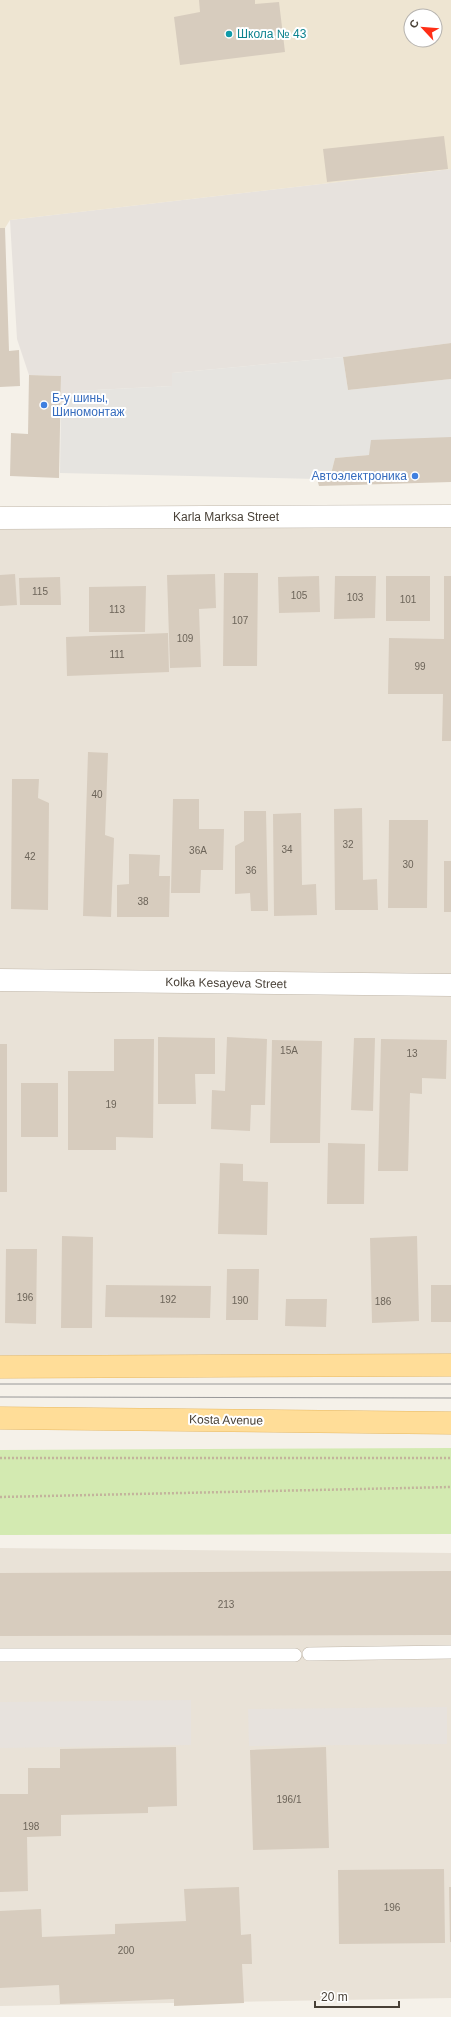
<svg xmlns="http://www.w3.org/2000/svg" width="451" height="2017" viewBox="0 0 451 2017" font-family="Arial,sans-serif">
<style>
.residential{fill:#e9e2d7}
.industrial{fill:#e7e2dd}
.education{fill:#eee5d2;fill-rule:evenodd}
.green{fill:#d3eab1}
.parking{fill:#e6e4e0}
.building{fill:#d7ccbe}
.lines{fill:none;stroke-linecap:round;stroke-linejoin:round}
.service-casing{stroke:#c1b8ab;stroke-width:14}
.minor-casing{stroke:#c1b8ab;stroke-width:23}
.tertiary-casing{stroke:#c1b8ab;stroke-width:23}
.primary-casing{stroke:#e8ba64;stroke-width:23}
.path{stroke:#c3b39c;stroke-width:2.5;stroke-dasharray:2 2;stroke-linecap:butt}
.service{stroke:#fff;stroke-width:13}
.minor{stroke:#fff;stroke-width:22}
.tertiary{stroke:#fff;stroke-width:22}
.primary{stroke:#ffdd98;stroke-width:22}
.tram{stroke:#989898;stroke-width:1}
.culture-dot{fill:#0f9aa8;stroke:#fff;stroke-width:1.5}
.shop-dot{fill:#3f7fe0;stroke:#fff;stroke-width:1.5}
.labels{text-anchor:middle;dominant-baseline:central;stroke-width:4;stroke-linejoin:round;paint-order:stroke}
.number-label{font-size:10px;fill:#6c6459}
.culture-label{font-size:12px;fill:#0d838f;stroke:#fff;text-anchor:start}
.shop-label{font-size:12px;fill:#366cbe;stroke:#fff;text-anchor:start}
.street-label{font-size:12px;fill:#494137;stroke:#fff}
</style>
<rect width="100%" height="100%" fill="#f5f1e9"/>
<!-- residential -->
<path class="residential" d="M451 516V1365L0 1367V518Z
M0 1548 451 1553V1998L0 2006Z"/>
<!-- industrial -->
<path class="industrial" d="M451 169V343L343 357 172 373V386L76 391 61 404V376L29 375 17 339 10 220Z
M191 1700V1745L0 1748V1702Z
M447 1707V1744L249 1746 248 1709Z"/>
<!-- education -->
<path class="education" d="M0 0H451V169L10 220 5 228H0ZM411 16H435V40H411Z"/>
<!-- green -->
<path class="green" d="M451 1448V1534L0 1535V1450Z"/>
<!-- parking -->
<path class="parking" d="M343 357 348 390 451 379V437L369 455 335 458 331 474 318 472 317 479 60 473 61 404 76 391 172 386V373Z"/>
<!-- building -->
<path class="building" d="M199 0H255V4L279 2 285 52 180 65 174 17 200 12Z
M444 136 448 169 327 182 323 149Z
M0 228H5L9 351 19 350 20 386 0 387Z
M451 343V379L348 390 343 357Z
M29 375 61 376 59 478 10 476 11 433 28 434Z
M451 437V482L319 486 317 479 318 472 331 474 335 458 369 455 371 440Z
M224 573H258L257 666H223Z
M15 574 17 605 0 606V575Z
M215 574 216 608 199 609 201 667 170 668 167 575Z
M319 576 320 612 279 613 278 577Z
M335 576H376L375 618 334 619Z
M386 576H430V621H386Z
M444 576H451V741H442L443 694H388L389 638 444 639Z
M60 577 61 605H20L19 578Z
M146 586 145 632H89V587Z
M168 633 169 672 67 676 66 637Z
M88 752 108 753 105 835 114 838 111 917 83 916Z
M12 779H39L38 798 49 803 48 910 11 909Z
M173 799H199V829H224L223 870H201L200 893H171Z
M362 808 363 880 377 879 378 910H335L334 809Z
M244 811H266L268 911H251L250 893 235 894V846L244 841Z
M301 813 302 885 316 884 317 915 274 916 273 814Z
M389 820H428L427 908H388Z
M129 854 160 855 159 876H170L169 917H117V885L129 884Z
M444 861H451V912H444Z
M158 1037 215 1038V1074H195L196 1104H158Z
M227 1037 267 1039 265 1105H251L250 1131 211 1129 212 1090 225 1091Z
M354 1038H375L373 1111 351 1110Z
M114 1039H154L153 1138 116 1137V1150H68V1071H114Z
M381 1039 447 1040 446 1079 422 1078V1094L410 1093 408 1171H378Z
M272 1040 322 1041 320 1143H270Z
M0 1044H7V1192H0Z
M21 1083H58V1137H21Z
M328 1143 365 1144 364 1204H327Z
M220 1163 243 1164V1181L268 1182 267 1235 218 1234Z
M62 1236 93 1237 92 1328H61Z
M417 1236 419 1321 372 1323 370 1238Z
M6 1249H37L36 1324 5 1323Z
M227 1269H259L258 1320H226Z
M106 1285 211 1286 210 1318 105 1317Z
M431 1285H451V1322H431Z
M286 1299H327L326 1327 285 1326Z
M451 1571V1635L0 1636V1573Z
M176 1747 177 1806 148 1807V1813L61 1815V1836L27 1837 28 1891 0 1892V1794H28V1768H60V1749Z
M326 1747 329 1848 253 1850 250 1750Z
M444 1869 445 1943 339 1944 338 1870Z
M239 1887 241 1935 251 1934 252 1964H242L244 2003 174 2006V1999L60 2004 59 1985 0 1988V1911L41 1909 42 1937 115 1934V1924L186 1921 184 1889Z
M449 1887H451V1942H450Z"/>
<g class="lines">
<!-- service casing -->
<g class="service-casing">
<path id="service" d="M309 1654 451 1652
M0 1655H295"/>
</g>
<!-- minor casing -->
<g class="minor-casing">
<path id="minor" d="M0 980 451 985"/>
</g>
<!-- tertiary casing -->
<g class="tertiary-casing">
<path id="tertiary" d="M0 518 451 516"/>
</g>
<!-- primary casing -->
<g class="primary-casing">
<path id="primary" d="M0 1367 451 1365
M0 1418 451 1423"/>
</g>
<!-- path -->
<path class="path" d="M0 1458H451
M0 1497 451 1487"/>
<!-- service -->
<use href="#service" class="service"/>
<!-- minor -->
<use href="#minor" class="minor"/>
<!-- tertiary -->
<use href="#tertiary" class="tertiary"/>
<!-- primary -->
<use href="#primary" class="primary"/>
<!-- tram -->
<path class="tram" d="M0 1384H451
M0 1397 451 1398"/>
</g>
<!-- markers -->
<circle class="culture-dot" cx="229" cy="34" r="4"/>
<g class="shop-dot">
<circle cx="44" cy="405" r="4"/>
<circle cx="415" cy="476" r="4"/>
</g>
<g class="labels">
<!-- number labels -->
<g class="number-label">
<text x="40" y="591">115</text>
<text x="299" y="595">105</text>
<text x="355" y="597">103</text>
<text x="408" y="599">101</text>
<text x="117" y="609">113</text>
<text x="240" y="620">107</text>
<text x="185" y="638">109</text>
<text x="117" y="654">111</text>
<text x="420" y="666">99</text>
<text x="97" y="794">40</text>
<text x="348" y="844">32</text>
<text x="287" y="849">34</text>
<text x="198" y="850">36А</text>
<text x="30" y="856">42</text>
<text x="408" y="864">30</text>
<text x="251" y="870">36</text>
<text x="143" y="901">38</text>
<text x="289" y="1050">15А</text>
<text x="412" y="1053">13</text>
<text x="111" y="1104">19</text>
<text x="25" y="1297">196</text>
<text x="168" y="1299">192</text>
<text x="240" y="1300">190</text>
<text x="383" y="1301">186</text>
<text x="226" y="1604">213</text>
<text x="289" y="1799">196/1</text>
<text x="31" y="1826">198</text>
<text x="392" y="1907">196</text>
<text x="126" y="1950">200</text>
</g>
<!-- culture labels -->
<g class="culture-label">
<text x="237" y="34">Школа № 43</text>
</g>
<!-- shop labels -->
<g class="shop-label">
<text x="52" y="398">Б-у шины,<tspan x="52" dy="14">Шиномонтаж</tspan></text>
<text x="407" y="476" text-anchor="end">Автоэлектроника</text>
</g>
<!-- street labels -->
<g class="street-label">
<text x="226" y="517">Karla Marksa Street</text>
<text transform="translate(226 983) rotate(1)">Kolka Kesayeva Street</text>
<text transform="translate(226 1420) rotate(1)">Kosta Avenue</text>
</g>
</g>
<!-- north arrow -->
<g transform="translate(423 28) rotate(296)"><circle r="19" fill="#ffffff" stroke="#b6b3af"/>
<path d="M0-3L7 15L0 10L-7 15Z" fill="#ff2e16"/>
<text y="-6" font-size="11" font-weight="bold" text-anchor="middle" fill="#494137">С</text>
</g>
<!-- scale -->
<path d="M315 2001v6h84v-6" fill="none" stroke="#494137" stroke-width="2"/>
<text x="321" y="2001" font-size="12" fill="#494137" stroke="#ffffff" stroke-width="3" paint-order="stroke">20 m</text>
</svg>
